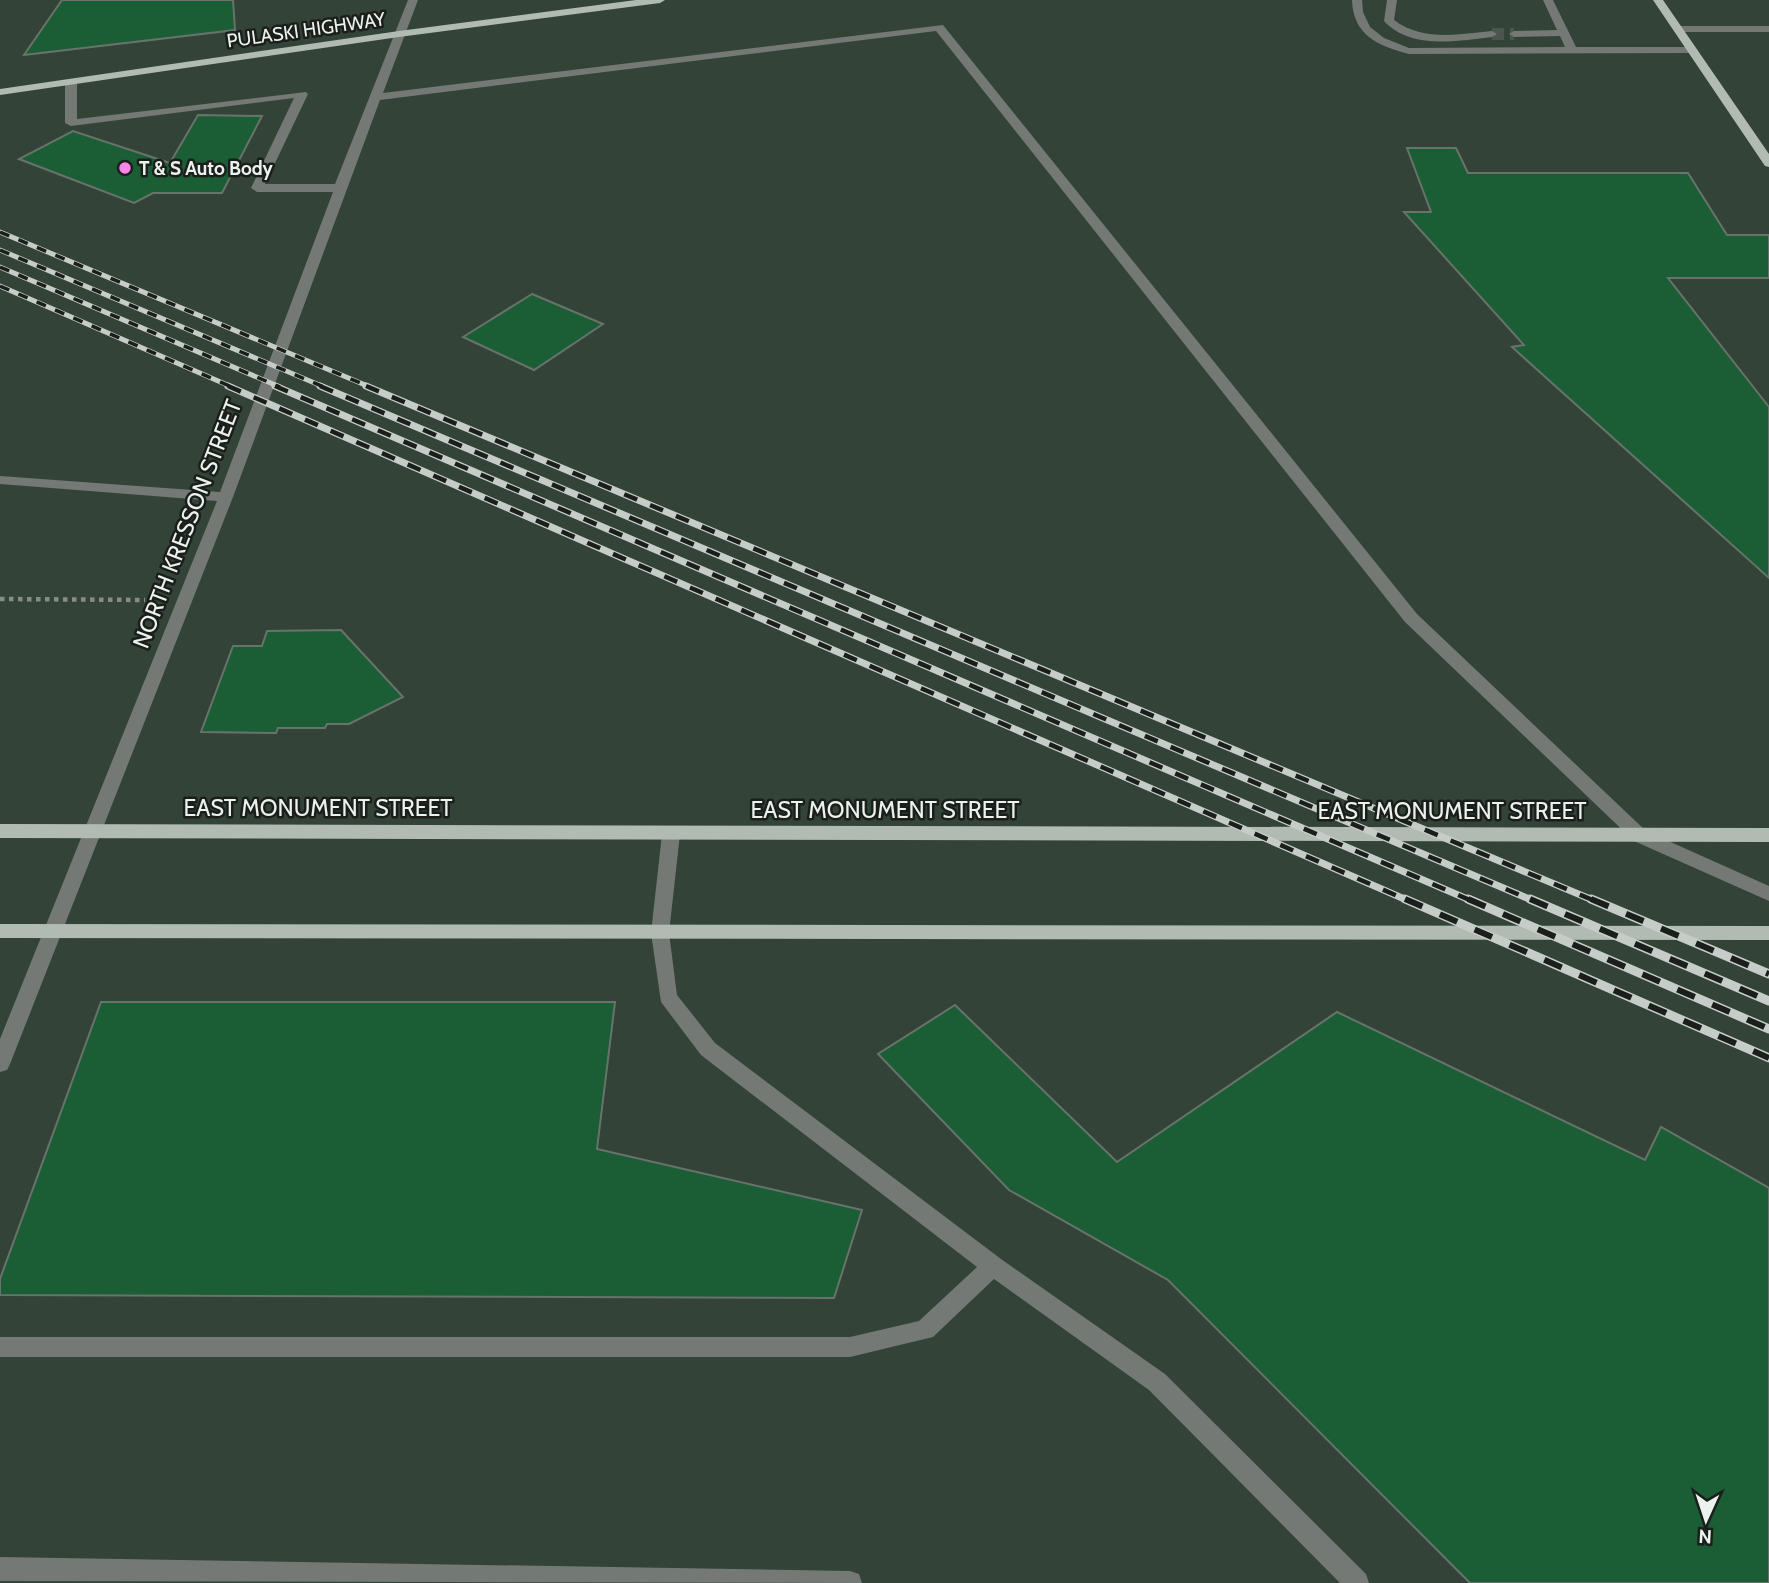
<svg xmlns="http://www.w3.org/2000/svg" width="1769" height="1583" viewBox="0 0 1769 1583" font-family="Cabin,sans-serif">
<style>
.built{fill:#334337}
.building{fill:#1b5d35;stroke:#68736b;stroke-width:2}
.lines{fill:none;stroke-linecap:round;stroke-linejoin:round}
.minor-tunnel{stroke:#4c554e;stroke-width:12;stroke-dasharray:12 6;stroke-linecap:butt}
.path{stroke:#868d87;stroke-width:4.5;stroke-dasharray:4.5 4.5;stroke-linecap:butt}
.minor{fill:#747975;fill-rule:evenodd}
.major{fill:#b1bbb3;fill-rule:evenodd}
.rail-far2-casing{stroke:#c6cdc8;stroke-width:5}
.rail-far1-casing{stroke:#c6cdc8;stroke-width:7}
.rail-casing{stroke:#c6cdc8;stroke-width:9}
.rail-far2{stroke:#1b1f1c;stroke-width:3.5;stroke-dasharray:10;stroke-linecap:butt}
.rail-far1{stroke:#1b1f1c;stroke-width:4.5;stroke-dasharray:14;stroke-linecap:butt}
.rail{stroke:#1b1f1c;stroke-width:6;stroke-dasharray:19;stroke-linecap:butt}
.poi-dot{fill:#f987e9;stroke:#1b1f1c;stroke-width:2.5}
.labels{text-anchor:middle;dominant-baseline:central;stroke-width:5;stroke-linejoin:round;paint-order:stroke}
.far-street-label{font-size:19px;fill:#ecf2ed;stroke:#1b1f1c}
.far-poi-label{font-size:19px;font-weight:bold;fill:#ecf2ed;stroke:#1b1f1c;text-anchor:start}
.street-label{font-size:23px;fill:#ecf2ed;stroke:#1b1f1c}
</style>
<rect width="100%" height="100%" fill="#303932"/>
<!-- built -->
<path class="built" d="M0 0H1769V1583H0Z"/>
<!-- building -->
<path class="building" d="M62 0H233L235 30 24 55Z
M198 115 262 116 222 193H153L134 203 19 159 73 131 170 163Z
M1407 148H1456L1468 173H1688L1727 235H1769V278H1668L1769 407V578L1512 347 1524 345 1404 212H1431Z
M532 294 603 324 534 370 463 337Z
M341 630 403 697 349 724H327L325 728H278L276 733 201 732 233 646H262L267 631Z
M101 1002H615L597 1149 862 1210 834 1298 0 1295V1279Z
M955 1005 1117 1162 1337 1012 1645 1160 1661 1127 1769 1188V1583H1470L1168 1280 1009 1190 878 1054Z"/>
<g class="lines">
<!-- minor-tunnel -->
<path class="minor-tunnel" d="M1492 34H1514"/>
<!-- path -->
<path class="path" d="M0 599 145 600"/>
<!-- minor -->
<path class="minor" d="M408 0H418L383 93 943 25 1417 614 1646 831 1769 886V901L1634 841 1405 622 936 31 380 100 233 497 10 1064 7 1070 0 1072V1039L217 501 0 484V476L220 492 333 192H257L251 188 294 98 71 126 65 123V82L71 79 77 82V119L306 92 308 94 265 184H335Z
M1352 0H1362L1363 12 1370 27 1384 38 1409 48 1565 47 1560 36 1514 37 1509 34 1514 31 1557 30 1543 0H1553L1576 47H1693L1698 50 1693 53 1409 54C1378 46 1353 35 1352 0Z
M1387 0H1397L1394 20C1423 42 1459 34 1492 31L1497 34 1492 37C1457 41 1411 50 1384 21Z
M1769 26V32H1678L1673 29 1678 26Z
M671 827 677 829 680 834 669 933 677 995 715 1043 1001 1259 1165 1374 1366 1574 1369 1583H1340L1149 1390 994 1279 933 1337 850 1357H0V1337H850L919 1321 977 1267 701 1055 661 1002 651 933 662 834 665 829Z
M0 1557 850 1571 859 1574 862 1583 0 1581Z"/>
<!-- major -->
<path class="major" d="M636 0H665L660 3 399 37 0 95V89L399 31Z
M1653 0H1663L1769 154V167L1765 166Z
M0 824 1769 828V842L0 838Z
M0 924 1769 926V940L0 938Z"/>
<!-- rail-far2 casing -->
<g class="rail-far2-casing">
<path id="rail-far2" d="M0 232 370 387
M0 250 324 387
M0 267 280 387
M0 286 232 387"/>
</g>
<!-- rail-far1 casing -->
<g class="rail-far1-casing">
<path id="rail-far1" d="M228 386 1409 901
M275 386 1472 901
M320 386 1534 901
M366 386 1595 901"/>
</g>
<!-- rail casing -->
<g class="rail-casing">
<path id="rail" d="M1405 899 1769 1058
M1468 899 1769 1029
M1530 899 1769 1001
M1591 899 1769 974"/>
</g>
<!-- rail-far2 -->
<use href="#rail-far2" class="rail-far2"/>
<!-- rail-far1 -->
<use href="#rail-far1" class="rail-far1"/>
<!-- rail -->
<use href="#rail" class="rail"/>
</g>
<!-- markers -->
<circle class="poi-dot" cx="125" cy="168" r="7"/>
<g class="labels">
<!-- far-street labels -->
<g class="far-street-label">
<text transform="translate(306 30) rotate(-8)">PULASKI HIGHWAY</text>
</g>
<!-- far-poi labels -->
<g class="far-poi-label">
<text x="139" y="168">T &amp; S Auto Body</text>
</g>
<!-- street labels -->
<g class="street-label">
<text transform="translate(187 524) rotate(-69)">NORTH KRESSON STREET</text>
<text x="318" y="808">EAST MONUMENT STREET</text>
<text x="885" y="810">EAST MONUMENT STREET</text>
<text x="1452" y="811">EAST MONUMENT STREET</text>
</g>
</g>
<!-- north arrow -->
<g transform="translate(1706 1520) rotate(183)" stroke="#1b1f1c" stroke-width="5" paint-order="stroke">
<path d="M0-5L12 26L0 18L-12 26Z" fill="#ecf2ed"/>
<text y="-10" font-size="19" font-weight="bold" text-anchor="middle" fill="#ecf2ed">N</text>
</g>
</svg>
